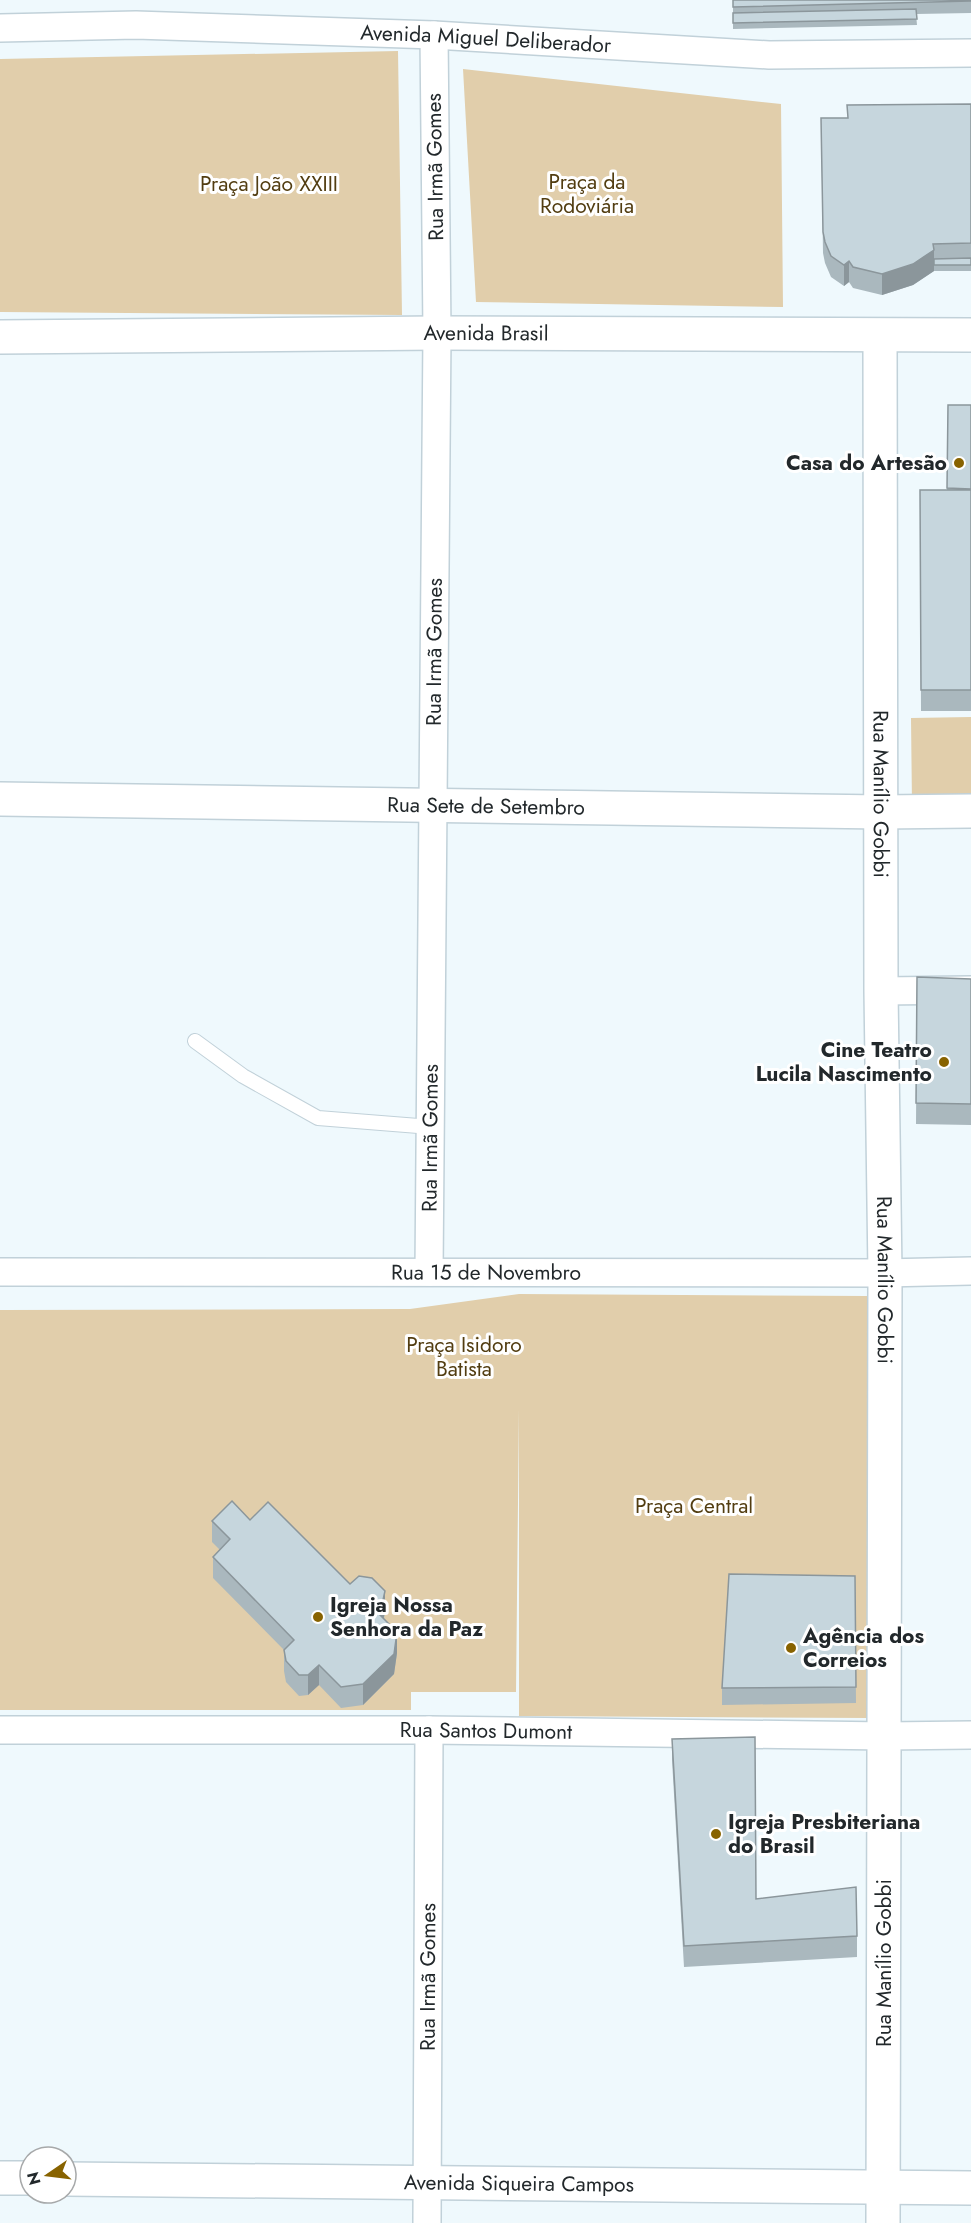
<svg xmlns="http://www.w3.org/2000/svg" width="971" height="2223" viewBox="0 0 971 2223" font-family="Jost,sans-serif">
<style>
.green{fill:#e1ceab}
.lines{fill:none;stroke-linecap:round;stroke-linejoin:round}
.service-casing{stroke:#c1d1d9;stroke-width:16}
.minor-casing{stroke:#c1d1d9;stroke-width:30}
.tertiary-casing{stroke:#c1d1d9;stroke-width:36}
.secondary-casing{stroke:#c1d1d9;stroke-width:36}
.service{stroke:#fff;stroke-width:14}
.minor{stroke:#fff;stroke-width:27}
.tertiary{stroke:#fff;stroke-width:33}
.secondary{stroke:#fff;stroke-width:33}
.wall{fill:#aab8be}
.shaded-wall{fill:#8b969b}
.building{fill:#c6d6dd;stroke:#8b969b;stroke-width:1.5}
.poi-dot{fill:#886300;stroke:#fff;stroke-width:2}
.labels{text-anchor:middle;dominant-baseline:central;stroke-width:6;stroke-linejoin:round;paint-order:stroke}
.street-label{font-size:21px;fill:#22282b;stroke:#fff}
.park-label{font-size:21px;fill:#523d11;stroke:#fff}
.poi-label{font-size:21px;font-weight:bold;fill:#22282b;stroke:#fff;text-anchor:start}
</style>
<rect width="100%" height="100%" fill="#eff9fd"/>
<!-- green -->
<path class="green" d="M398 51 402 315 0 312V59Z
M463 69 781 104 783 307 476 302Z
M971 717V805L912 806 911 718Z
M519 1294 867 1296 870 1718 519 1716V1408L516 1692H411V1710H0V1310L410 1309Z"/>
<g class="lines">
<!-- service casing -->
<g class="service-casing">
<path id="service" d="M195 1041 243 1076 318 1118 431 1127"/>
</g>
<!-- minor casing -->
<g class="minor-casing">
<g id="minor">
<path id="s1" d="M0 28 136 25 434 35 769 55 971 53"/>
<path d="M881 991 971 990"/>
<path id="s2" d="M0 1272 885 1273 971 1271"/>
<path id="s3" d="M429 1272 437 333 434 35"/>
<path id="s4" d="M0 1730H429L886 1736 971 1735"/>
<path id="s5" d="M427 2223 429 1730"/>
</g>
</g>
<!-- tertiary casing -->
<g class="tertiary-casing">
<g id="tertiary">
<path id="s6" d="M880 336 881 991 885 1273 883 2223"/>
<path id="s7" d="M0 337 437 333 971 335"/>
</g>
</g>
<!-- secondary casing -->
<g class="secondary-casing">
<g id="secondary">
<path id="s8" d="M0 799 881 812 971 811"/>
<path d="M0 2178H30"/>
<path id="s9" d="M66 2179 971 2188"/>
</g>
</g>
<!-- service -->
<use href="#service" class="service"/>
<!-- minor -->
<use href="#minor" class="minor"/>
<!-- tertiary -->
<use href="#tertiary" class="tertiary"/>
<!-- secondary -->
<use href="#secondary" class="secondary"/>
</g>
<!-- wall -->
<path class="wall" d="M733 0H971V13L916 14 917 25 733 29Z
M971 104V271H934L913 285 882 295 853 288 849 282 844 286 831 277 825 263 823 253 821 118H847Z
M948 405H971V711H921L920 490H947Z
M917 977 971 979V1125L916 1124Z
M250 1520 350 1584 385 1612 384 1619 397 1653 394 1674 363 1705 341 1708 319 1685 308 1695 299 1696 286 1682 284 1671V1650L213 1578V1557L220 1550 212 1542V1521Z
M855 1576 856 1703 722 1705V1688Z
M672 1739 756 1899 857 1936V1957L684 1967 672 1760Z"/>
<!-- shaded-wall -->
<path class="shaded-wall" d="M934 250V271L913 285 882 295V274Z
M849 261V282L844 286V265Z
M385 1591V1612L383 1621 374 1609Z
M397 1632V1653L394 1674 363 1705V1684Z
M319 1665V1685L308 1695V1675Z"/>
<!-- building -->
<path class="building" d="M733 0H971V1L733 7Z
M916 9 917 19 733 23V13Z
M971 104V243L933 244 934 250 913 264 882 274 853 267 849 261 844 265 831 256 825 242 823 232 821 118H848L847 105Z
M971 258V265H934V259Z
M948 405H971V489L947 488Z
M920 490H971V690H921Z
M917 977 971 979V1104L916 1103Z
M232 1501 250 1520 268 1502 350 1584 359 1576 372 1578 385 1591 383 1600 374 1609 397 1632 394 1654 363 1684 341 1687 319 1665 308 1675H299L286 1661 284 1650 294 1640 213 1557 230 1539 212 1521Z
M729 1574 855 1576 856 1687 722 1688Z
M755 1737 756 1899 856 1887 857 1936 684 1946 672 1739Z"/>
<!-- markers -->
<g class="poi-dot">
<circle cx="959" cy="463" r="6"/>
<circle cx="944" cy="1062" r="6"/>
<circle cx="318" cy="1617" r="6"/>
<circle cx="791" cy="1648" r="6"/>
<circle cx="716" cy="1834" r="6"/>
</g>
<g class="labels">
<!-- street labels -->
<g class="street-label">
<text stroke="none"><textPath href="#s1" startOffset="486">Avenida Miguel Deliberador</textPath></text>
<text transform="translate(435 167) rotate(-91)">Rua Irmã Gomes</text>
<text stroke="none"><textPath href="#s7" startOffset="486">Avenida Brasil</textPath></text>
<text stroke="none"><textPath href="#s3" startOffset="620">Rua Irmã Gomes</textPath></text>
<text stroke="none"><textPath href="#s6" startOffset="458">Rua Manílio Gobbi</textPath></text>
<text stroke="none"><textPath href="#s8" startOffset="486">Rua Sete de Setembro</textPath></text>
<text stroke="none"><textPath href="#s3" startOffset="134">Rua Irmã Gomes</textPath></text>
<text stroke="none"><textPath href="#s2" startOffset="486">Rua 15 de Novembro</textPath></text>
<text stroke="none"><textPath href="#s6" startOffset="944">Rua Manílio Gobbi</textPath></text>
<text stroke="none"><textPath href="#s4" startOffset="486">Rua Santos Dumont</textPath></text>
<text transform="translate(884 1963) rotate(-90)">Rua Manílio Gobbi</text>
<text stroke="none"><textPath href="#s5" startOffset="246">Rua Irmã Gomes</textPath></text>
<text stroke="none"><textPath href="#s9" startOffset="453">Avenida Siqueira Campos</textPath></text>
</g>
<!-- park labels -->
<g class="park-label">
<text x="587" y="182">Praça da<tspan x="587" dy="24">Rodoviária</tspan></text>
<text x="269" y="184">Praça João XXIII</text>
<text x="464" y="1345">Praça Isidoro<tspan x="464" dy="24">Batista</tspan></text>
<text x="694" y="1506">Praça Central</text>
</g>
<!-- poi labels -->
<g class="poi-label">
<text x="947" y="463" text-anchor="end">Casa do Artesão</text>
<text x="932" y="1050" text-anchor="end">Cine Teatro<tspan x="932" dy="24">Lucila Nascimento</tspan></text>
<text x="330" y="1605">Igreja Nossa<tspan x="330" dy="24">Senhora da Paz</tspan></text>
<text x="803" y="1636">Agência dos<tspan x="803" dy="24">Correios</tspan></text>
<text x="728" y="1822">Igreja Presbiteriana<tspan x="728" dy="24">do Brasil</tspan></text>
</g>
</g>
<!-- north arrow -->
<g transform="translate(48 2175) rotate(256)"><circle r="28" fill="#ffffff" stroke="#a7a9aa" stroke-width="1.5"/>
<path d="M0-4.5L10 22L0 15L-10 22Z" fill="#886300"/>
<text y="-9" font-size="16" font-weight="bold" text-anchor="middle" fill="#22282b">N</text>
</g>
</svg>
